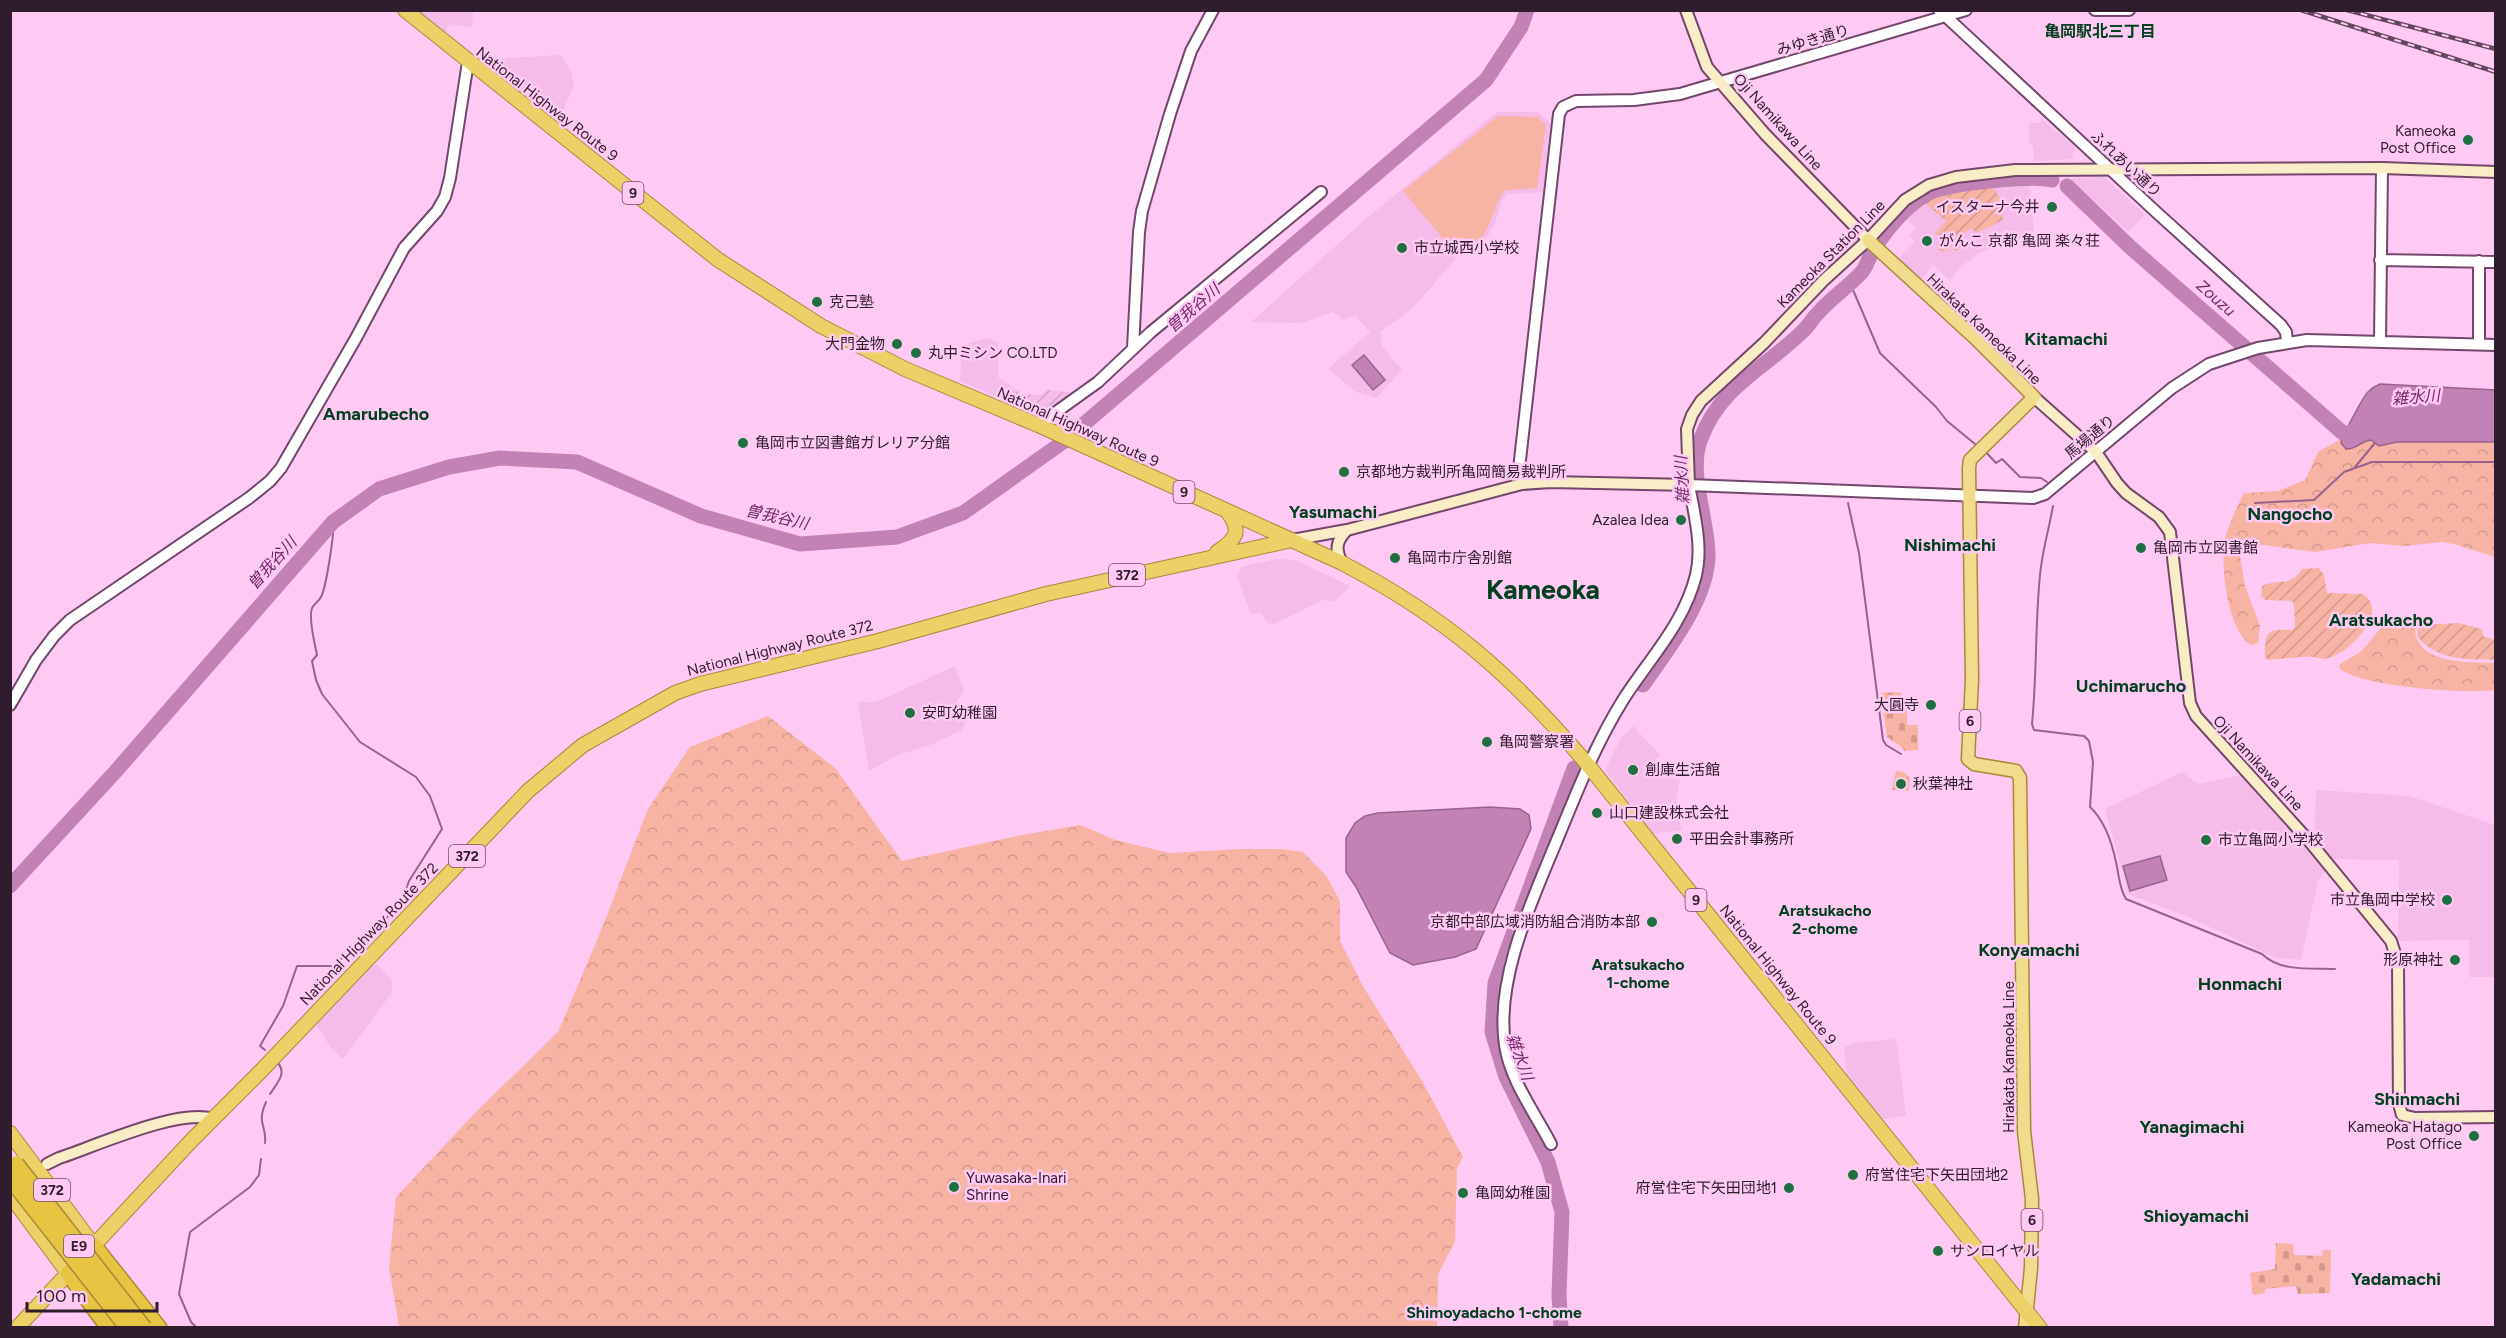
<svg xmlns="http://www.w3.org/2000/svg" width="2506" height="1338" viewBox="0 0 2506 1338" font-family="Figtree,'Noto Sans JP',sans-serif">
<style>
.built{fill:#f5bbe9}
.industrial{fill:url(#industrial-furrows)}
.grass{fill:#f7b3a3}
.forest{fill:url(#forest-crowns)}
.cemetery{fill:url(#cemetery-stones)}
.garden{fill:url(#garden-furrows)}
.water{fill:#c382b6;stroke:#97638d;stroke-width:1.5}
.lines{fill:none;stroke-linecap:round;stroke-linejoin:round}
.stream{stroke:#97638d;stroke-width:2}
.river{stroke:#c382b6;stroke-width:15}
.tertiary-casing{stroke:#73476b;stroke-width:14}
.secondary-casing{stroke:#73476b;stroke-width:14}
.primary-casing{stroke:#a7893a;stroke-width:15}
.trunk-casing{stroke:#a7893a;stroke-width:16}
.motorway-casing{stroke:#a7893a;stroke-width:18}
.tertiary{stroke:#fff;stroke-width:10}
.secondary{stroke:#f8edc6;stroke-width:10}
.primary{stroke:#f1dc8e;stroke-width:12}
.trunk{stroke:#ecd068;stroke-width:14}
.motorway{stroke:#e7c442;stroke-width:15}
.rail-casing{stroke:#62475d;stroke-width:4.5}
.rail{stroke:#fecaf3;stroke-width:2;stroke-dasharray:7;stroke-linecap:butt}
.motorway-bridge-casing{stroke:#a7893a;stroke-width:18;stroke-linecap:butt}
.motorway-bridge{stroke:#e7c442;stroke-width:15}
.poi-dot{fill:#1e7041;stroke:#fecaf3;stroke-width:2}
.labels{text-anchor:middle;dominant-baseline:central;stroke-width:5;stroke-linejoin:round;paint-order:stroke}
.shield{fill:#fecaf3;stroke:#6d5068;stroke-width:1.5}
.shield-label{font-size:14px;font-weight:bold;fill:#2f1c2c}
.street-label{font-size:15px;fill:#2f1c2c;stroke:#fecaf3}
.poi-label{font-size:15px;fill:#2f1c2c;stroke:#fecaf3;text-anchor:start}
.neighbourhood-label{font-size:16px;font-weight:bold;fill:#034020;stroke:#fecaf3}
.water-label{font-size:16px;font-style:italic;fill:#75276a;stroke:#fecaf3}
.quarter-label{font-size:18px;font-weight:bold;fill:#034020;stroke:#fecaf3}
.town-label{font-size:27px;font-weight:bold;fill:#034020;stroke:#fecaf3}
</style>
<defs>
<pattern id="industrial-furrows" width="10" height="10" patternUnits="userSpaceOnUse" patternTransform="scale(1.5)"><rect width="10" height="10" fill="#f5bbe9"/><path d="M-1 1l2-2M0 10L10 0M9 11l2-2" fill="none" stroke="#d2a0c8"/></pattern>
<pattern id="forest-crowns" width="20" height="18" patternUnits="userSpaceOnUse" patternTransform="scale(1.5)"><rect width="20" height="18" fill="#f7b3a3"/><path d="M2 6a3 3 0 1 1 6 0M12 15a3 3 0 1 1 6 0" fill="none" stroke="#d4998c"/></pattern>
<pattern id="cemetery-stones" width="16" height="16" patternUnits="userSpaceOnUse" patternTransform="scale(1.5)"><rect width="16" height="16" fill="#f7b3a3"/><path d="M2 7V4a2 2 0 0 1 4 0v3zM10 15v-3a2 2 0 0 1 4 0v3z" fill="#d4998c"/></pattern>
<pattern id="garden-furrows" width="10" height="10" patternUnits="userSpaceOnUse" patternTransform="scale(1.5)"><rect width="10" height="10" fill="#f7b3a3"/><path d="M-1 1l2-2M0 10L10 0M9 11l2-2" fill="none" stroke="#d4998c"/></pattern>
</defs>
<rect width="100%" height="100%" fill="#fecaf3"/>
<!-- built -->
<path class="built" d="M413 11H473L472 27 448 24 445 37Z
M561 55 571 71 574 85 564 109 541 112 478 62 490 59Z
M1497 112H1538L1551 124 1543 192 1507 194 1501 202 1495 224 1485 240 1458 256 1411 310 1380 332 1382 346 1402 370 1376 398 1356 392 1328 369 1370 332 1355 315 1344 320 1333 312 1301 323 1251 322 1368 217Z
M2042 119 2074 146 2072 159 2034 161 2033 147 2029 141V123H2039Z
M2104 177 2145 214 2129 232 2072 181V178Z
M2029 182 2034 232 1980 253 1962 266 1950 280 1933 265 1919 282 1897 260 1915 242 1909 235 1916 228 1906 219 1927 198 1939 192 1997 184Z
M987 338 998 342V377L1015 389 1009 402 960 381 962 345Z
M1275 559 1296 560 1350 586 1335 601 1323 600 1274 624 1268 623 1259 612 1251 615 1237 576 1241 567Z
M955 666 964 691 957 701 965 723 962 730 933 744 898 755 869 771 858 702H873L881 700Z
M1633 726 1661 756 1655 760 1658 764 1646 773 1680 780 1676 799V810L1682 830 1653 834 1605 770 1621 738Z
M2182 772 2198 784 2241 775 2326 871 2318 881 2301 960 2276 958 2186 916 2128 894 2105 809Z
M2316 790 2409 796 2495 825V977H2469V940L2398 941 2399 860 2327 859 2314 843Z
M377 965 392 980V992L343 1059 331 1048 315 1023 370 966Z
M1893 1039 1897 1043 1906 1116 1882 1119 1847 1075 1844 1048 1852 1043Z"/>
<!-- industrial -->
<path class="industrial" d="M1015 389 1021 394 1040 395 1048 390 1075 393 1043 418 1009 402Z"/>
<!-- grass -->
<path class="grass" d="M1498 116 1537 117 1546 125 1537 188 1506 190C1493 203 1494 224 1481 238 1475 245 1463 249 1456 254L1403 191Z"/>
<!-- forest -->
<path class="forest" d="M2341 439V443L2359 445 2362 441 2371 440 2379 446 2397 442H2495V557L2454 544 2442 542 2404 546 2370 543 2315 552 2249 543 2239 549 2245 586 2260 626 2258 643 2251 645C2227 630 2220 566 2225 540 2228 524 2237 508 2244 493L2278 491 2305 480 2318 452Z
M2384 624 2413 625 2415 627C2414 665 2470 662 2495 663V690C2466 694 2360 687 2339 668L2340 664 2362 651Z
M768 716 835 768 902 861 1017 836 1080 825 1115 840 1170 853 1240 849H1281L1303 852 1327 877 1340 901V941L1364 988 1422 1081 1463 1157 1457 1168 1455 1241 1438 1275 1437 1327H399L389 1267 396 1197 474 1114 558 1032 600 933 648 809 690 747Z
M1896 771 1903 772 1910 778 1909 791 1892 790Z"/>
<!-- cemetery -->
<path class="cemetery" d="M1901 692 1902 700 1907 701V725H1918V750L1904 751 1903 748 1887 737 1881 693Z
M2276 1243 2293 1244 2294 1255 2322 1256 2323 1250H2331L2330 1293 2298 1294 2296 1286 2265 1289V1293L2253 1295 2250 1273 2275 1269Z"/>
<!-- garden -->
<path class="garden" d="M1991 184 1999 196 2003 220 1976 233 1972 228 1955 239 1962 246 1956 251 1950 246 1943 253 1936 246 1942 240 1935 233 1946 221 1923 201 1939 192Z
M2319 568 2324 575 2327 593 2363 594C2391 613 2346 657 2324 659 2322 659 2316 657 2314 657 2300 656 2283 659 2268 660L2265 657C2265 632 2266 629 2292 630L2295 627 2294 605 2292 601 2266 600 2261 597 2262 586C2279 578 2290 588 2302 569Z
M2458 623 2482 629 2483 636 2495 640V660C2466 659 2437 661 2417 636L2418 628 2423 625Z"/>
<!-- water -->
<path class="water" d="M1364 355 1385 380 1373 390 1352 365Z
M2380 384 2495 390V442H2397L2379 446 2371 440C2361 441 2356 450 2346 449L2341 443C2341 438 2363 397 2368 392 2371 389 2375 386 2380 384Z
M1490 807 1520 809 1529 815 1531 829 1476 949 1455 957 1413 965 1390 953 1356 887 1346 872V838L1355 823 1365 816 1378 813Z
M2160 856 2167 880 2130 891 2123 866Z"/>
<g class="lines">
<!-- stream -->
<path class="stream" d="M1850 283 1880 353 1936 407 1947 421 1975 444
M1984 450 1996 463 2002 459 2020 477 2041 478 2047 482
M2355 467 2375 443
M1848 503 1859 553 1883 740 1886 745 1901 754
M2255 503 2314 500 2344 472 2372 462H2496
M2053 506C2049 529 2042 552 2040 575 2035 625 2037 674 2032 724L2034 730 2084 736 2089 741 2093 762 2090 807C2104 820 2112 843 2116 862 2119 875 2119 888 2126 899L2262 954C2280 972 2311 968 2335 969
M265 1050 260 1046 283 1006 297 966H333L376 930 403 899 409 881 442 829 430 796 416 777 360 742 322 694 316 680 312 661 317 655C315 644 308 619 312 608 314 604 319 601 321 597 326 588 335 531 333 522
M270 1094C277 1083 287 1074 278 1063
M265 1143C267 1124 256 1125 266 1102
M197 1328 191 1322 179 1294 190 1232 250 1187 259 1175 261 1159"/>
<!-- river -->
<path class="river" d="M2067 186 2130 247 2343 433H2350L2360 425
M1643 685C1667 650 1706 602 1708 558 1709 522 1688 475 1700 441 1720 385 1765 369 1804 330 1809 325 1813 318 1818 313 1831 298 1848 287 1861 273 1867 267 1869 256 1874 249 1887 229 1906 206 1927 194 1946 183 2031 175 2052 180
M10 886 116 771 333 522 379 489 449 467 500 458 577 462 701 516 800 544 897 537 963 513 1063 442 1486 80 1521 27 1527 10
M1561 1328 1559 1295 1562 1212 1548 1162 1506 1077 1492 1032 1495 983 1574 768"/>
<!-- tertiary casing -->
<g class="tertiary-casing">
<path id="tertiary" d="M1939 10 2155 211 2281 325 2286 332 2287 342
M2095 10H2129
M2380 260 2496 262
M2479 261V344
M2380 342 2382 168
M1133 348 1139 232 1142 211 1170 114 1191 51 1213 10
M1038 425 1098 382 1151 332 1321 192
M1522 484 1519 469 1559 114 1563 107 1576 101 1634 100 1680 94 1966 10
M10 705 36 660 54 636 70 620 249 498 270 481 281 468 356 338 404 248 437 211 445 197 450 178 468 62
M1551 1144C1535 1113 1510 1080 1505 1045 1495 979 1532 901 1557 840 1577 792 1595 745 1623 700 1649 659 1684 624 1696 575 1703 546 1694 513 1689 485L2033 498 2045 494 2172 388 2209 364 2258 348 2307 340 2496 345"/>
</g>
<!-- secondary casing -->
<g class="secondary-casing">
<path id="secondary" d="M1686 10 1707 67 1765 134 1868 240
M2034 397 2096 452 2117 483 2126 493 2159 517 2170 532 2190 703 2196 716 2310 842 2391 941 2398 963 2399 1104 2402 1115 2415 1118 2496 1117
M1292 540 1347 530 1522 484 1551 482 1689 485 1687 429 1692 415 1701 401 1764 343 1824 280 1868 240 1905 200 1929 185 1956 177 2015 170 2382 168 2496 172
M1342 563C1335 549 1336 541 1347 530
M47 1164 59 1158C93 1147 179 1108 212 1119"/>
</g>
<!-- primary casing -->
<g class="primary-casing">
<path id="primary" d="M1868 240 1975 338 2034 397 1977 453 1970 460 1969 468 1972 679 1968 759 1974 764 2016 771 2020 778 2024 1131 2032 1199 2031 1268 2025 1328"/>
</g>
<!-- trunk casing -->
<g class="trunk-casing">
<path id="trunk" d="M405 10 717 259 821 326 905 369 1038 425 1342 563C1446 617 1513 676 1588 765L2040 1328
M1217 552C1237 539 1242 531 1227 511
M10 1133 94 1246
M10 1195 68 1273
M17 1328 191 1141 260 1072 528 791 583 745 675 693 700 684 878 641 1046 594 1292 540"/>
</g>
<!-- motorway casing -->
<g class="motorway-casing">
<path id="motorway" d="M94 1246 159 1328
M68 1273 109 1328"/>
</g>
<!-- tertiary -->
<use href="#tertiary" class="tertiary"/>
<!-- secondary -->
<use href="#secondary" class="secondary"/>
<!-- primary -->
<use href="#primary" class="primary"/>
<!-- trunk -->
<use href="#trunk" class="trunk"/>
<!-- motorway -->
<use href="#motorway" class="motorway"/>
<!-- rail casing -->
<g class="rail-casing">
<path id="rail" d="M2301 10 2496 72
M2347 10 2496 49"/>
</g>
<!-- rail -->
<use href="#rail" class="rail"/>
<!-- motorway-bridge casing -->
<g class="motorway-bridge-casing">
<path id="motorway-bridge" d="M16 1164 144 1328
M10 1178 128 1328"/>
</g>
<!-- motorway-bridge -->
<use href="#motorway-bridge" class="motorway-bridge"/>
</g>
<!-- markers -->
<g class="poi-dot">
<circle cx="2468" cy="140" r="6"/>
<circle cx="2052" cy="207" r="6"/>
<circle cx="1927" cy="241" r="6"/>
<circle cx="1402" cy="248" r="6"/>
<circle cx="817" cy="302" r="6"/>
<circle cx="897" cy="344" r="6"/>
<circle cx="916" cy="353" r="6"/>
<circle cx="743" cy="443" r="6"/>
<circle cx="1344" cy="472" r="6"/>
<circle cx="1681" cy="520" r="6"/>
<circle cx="2141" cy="548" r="6"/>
<circle cx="1395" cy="558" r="6"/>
<circle cx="1931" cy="705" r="6"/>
<circle cx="910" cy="713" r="6"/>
<circle cx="1487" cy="742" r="6"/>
<circle cx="1633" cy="770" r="6"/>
<circle cx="1901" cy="784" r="6"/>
<circle cx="1597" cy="813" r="6"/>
<circle cx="1677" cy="839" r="6"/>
<circle cx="2206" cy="840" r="6"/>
<circle cx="2447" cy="900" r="6"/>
<circle cx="1652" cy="922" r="6"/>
<circle cx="2455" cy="960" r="6"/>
<circle cx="2474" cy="1136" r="6"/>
<circle cx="1853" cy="1175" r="6"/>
<circle cx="954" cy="1187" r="6"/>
<circle cx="1789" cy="1188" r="6"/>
<circle cx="1463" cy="1193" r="6"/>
<circle cx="1938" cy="1251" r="6"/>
</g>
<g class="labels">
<!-- shield labels -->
<g class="shield">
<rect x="622.5" y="182" width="21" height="22" rx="4.5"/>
<rect x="1173.5" y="481" width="21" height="22" rx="4.5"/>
<rect x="1109" y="564" width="36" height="22" rx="4.5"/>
<rect x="1959.5" y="710" width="21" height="22" rx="4.5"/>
<rect x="449" y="845" width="36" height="22" rx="4.5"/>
<rect x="1685.5" y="889" width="21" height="22" rx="4.5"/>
<rect x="34" y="1179" width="36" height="22" rx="4.5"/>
<rect x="2021.5" y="1209" width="21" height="22" rx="4.5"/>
<rect x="64" y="1235" width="30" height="22" rx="4.5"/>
</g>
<g class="shield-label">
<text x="633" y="193">9</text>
<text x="1184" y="492">9</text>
<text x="1127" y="575">372</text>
<text x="1970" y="721">6</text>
<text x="467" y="856">372</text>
<text x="1696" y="900">9</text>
<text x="52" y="1190">372</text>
<text x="2032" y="1220">6</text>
<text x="79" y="1246">E9</text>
</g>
<!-- street labels -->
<g class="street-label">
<text transform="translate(1813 40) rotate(-16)">みゆき通り</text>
<text transform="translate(547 104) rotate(38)">National Highway Route 9</text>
<text transform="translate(1778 122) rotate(48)">Oji Namikawa Line</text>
<text transform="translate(2126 164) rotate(43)">ふれあい通り</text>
<text transform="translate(1831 254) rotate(-45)">Kameoka Station Line</text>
<text transform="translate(1984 329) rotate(44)">Hirakata Kameoka Line</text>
<text transform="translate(1078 427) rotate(24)">National Highway Route 9</text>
<text transform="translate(2090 437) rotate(-40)">馬場通り</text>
<text transform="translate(780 648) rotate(-14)">National Highway Route 372</text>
<text transform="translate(2258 763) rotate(47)">Oji Namikawa Line</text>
<text transform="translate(369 934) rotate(-46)">National Highway Route 372</text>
<text transform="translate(1778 975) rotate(51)">National Highway Route 9</text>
<text transform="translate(2009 1057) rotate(-90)">Hirakata Kameoka Line</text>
</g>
<!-- poi labels -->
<g class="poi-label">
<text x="2456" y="131" text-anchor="end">Kameoka<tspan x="2456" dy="17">Post Office</tspan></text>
<text x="2040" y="207" text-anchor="end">イスターナ今井</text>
<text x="1939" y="241">がんこ 京都 亀岡 楽々荘</text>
<text x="1414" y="248">市立城西小学校</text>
<text x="829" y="302">克己塾</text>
<text x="885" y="344" text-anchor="end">大門金物</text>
<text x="928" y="353">丸中ミシン CO.LTD</text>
<text x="755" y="443">亀岡市立図書館ガレリア分館</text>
<text x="1356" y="472">京都地方裁判所亀岡簡易裁判所</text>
<text x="1669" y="520" text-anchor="end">Azalea Idea</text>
<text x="2153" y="548">亀岡市立図書館</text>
<text x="1407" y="558">亀岡市庁舎別館</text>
<text x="1919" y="705" text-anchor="end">大圓寺</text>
<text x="922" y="713">安町幼稚園</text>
<text x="1499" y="742">亀岡警察署</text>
<text x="1645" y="770">創庫生活館</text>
<text x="1913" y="784">秋葉神社</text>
<text x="1609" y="813">山口建設株式会社</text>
<text x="1689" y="839">平田会計事務所</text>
<text x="2218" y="840">市立亀岡小学校</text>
<text x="2435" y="900" text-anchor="end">市立亀岡中学校</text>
<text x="1640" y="922" text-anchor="end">京都中部広域消防組合消防本部</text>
<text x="2443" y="960" text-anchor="end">形原神社</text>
<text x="2462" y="1127" text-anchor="end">Kameoka Hatago<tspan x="2462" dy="17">Post Office</tspan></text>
<text x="1865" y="1175">府営住宅下矢田団地2</text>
<text x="966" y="1178">Yuwasaka-Inari<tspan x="966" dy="17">Shrine</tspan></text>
<text x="1777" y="1188" text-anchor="end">府営住宅下矢田団地1</text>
<text x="1475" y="1193">亀岡幼稚園</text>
<text x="1950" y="1251">サンロイヤル</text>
</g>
<!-- neighbourhood labels -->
<g class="neighbourhood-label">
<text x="2100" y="31">亀岡駅北三丁目</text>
<text x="1825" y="910">Aratsukacho<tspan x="1825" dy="18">2-chome</tspan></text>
<text x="1638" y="964">Aratsukacho<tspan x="1638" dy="18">1-chome</tspan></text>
<text x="1494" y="1312">Shimoyadacho 1-chome</text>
</g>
<!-- water labels -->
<g class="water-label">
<text transform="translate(2216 298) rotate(41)">Zouzu</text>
<text transform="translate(1193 308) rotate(-41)">曽我谷川</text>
<text transform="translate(2416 397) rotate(-4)">雑水川</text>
<text transform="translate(1682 480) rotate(-93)">雑水川</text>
<text transform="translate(777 517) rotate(13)">曽我谷川</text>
<text transform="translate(272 563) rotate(-48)">曽我谷川</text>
<text transform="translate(1520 1057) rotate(70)">雑水川</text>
</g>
<!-- quarter labels -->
<g class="quarter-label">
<text x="2066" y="339">Kitamachi</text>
<text x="376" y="414">Amarubecho</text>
<text x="1333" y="512">Yasumachi</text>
<text x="2290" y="514">Nangocho</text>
<text x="1950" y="545">Nishimachi</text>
<text x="2381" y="620">Aratsukacho</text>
<text x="2131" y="686">Uchimarucho</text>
<text x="2029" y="950">Konyamachi</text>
<text x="2240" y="984">Honmachi</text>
<text x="2417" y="1099">Shinmachi</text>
<text x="2192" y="1127">Yanagimachi</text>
<text x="2196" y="1216">Shioyamachi</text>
<text x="2396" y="1279">Yadamachi</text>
</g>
<!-- town labels -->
<g class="town-label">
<text x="1543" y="589">Kameoka</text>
</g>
</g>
<!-- border -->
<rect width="2506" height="1338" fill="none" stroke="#2f1c2c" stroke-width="24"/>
<!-- scale -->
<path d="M27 1302v9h130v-9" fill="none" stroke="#2f1c2c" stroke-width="3"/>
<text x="36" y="1302" font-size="18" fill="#2f1c2c" stroke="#fecaf3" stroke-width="4.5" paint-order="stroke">100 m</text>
</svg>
